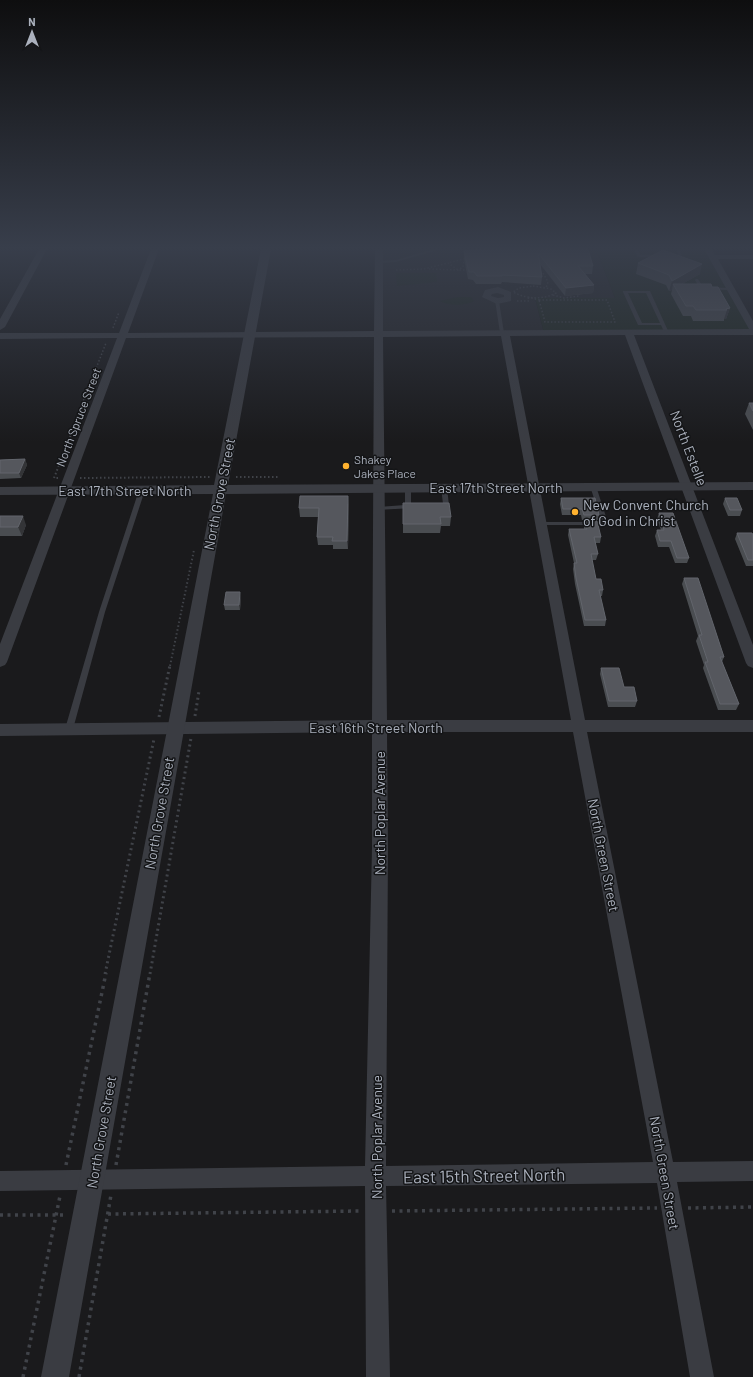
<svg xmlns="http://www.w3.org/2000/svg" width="753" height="1377" viewBox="0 0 753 1377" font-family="Barlow,sans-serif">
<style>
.built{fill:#252629}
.green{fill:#1f2820}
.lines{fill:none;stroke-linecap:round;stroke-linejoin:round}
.path-far3{stroke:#404349;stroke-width:1.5;stroke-dasharray:1.5 2;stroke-linecap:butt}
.path-far2{stroke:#404349;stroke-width:2;stroke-dasharray:1.5 2.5;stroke-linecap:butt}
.path-far1{stroke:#404349;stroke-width:3;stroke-dasharray:2 3.5;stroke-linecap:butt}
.path{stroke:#404349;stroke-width:3.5;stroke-dasharray:3 4.5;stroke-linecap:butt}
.service{fill:#3a3c42;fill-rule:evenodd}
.minor{fill:#3a3c42;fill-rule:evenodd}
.tertiary{fill:#3a3c42;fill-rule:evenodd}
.wall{fill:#4a4d51}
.shaded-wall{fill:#333437}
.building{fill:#55575d;stroke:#62656c}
.poi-dot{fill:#ffb22f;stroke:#141517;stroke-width:1.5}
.labels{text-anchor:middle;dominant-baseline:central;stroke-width:3;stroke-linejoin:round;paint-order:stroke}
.far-street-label{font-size:12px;fill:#abb1bd;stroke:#141517}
.far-poi-label{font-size:12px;fill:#abb1bd;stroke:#141517;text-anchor:start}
.street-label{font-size:14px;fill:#abb1bd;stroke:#141517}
.poi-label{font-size:14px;fill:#abb1bd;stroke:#141517;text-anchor:start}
.near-street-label{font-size:17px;fill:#abb1bd;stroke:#141517}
</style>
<rect width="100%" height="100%" fill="#1a1a1c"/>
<!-- built -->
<path class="built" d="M379 249H596L615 298H535L544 333 379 334Z"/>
<!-- green -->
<path class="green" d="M596 249H707L753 332 544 333 535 298H615Z
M396 273H436L437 282 397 286Z
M458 297H471L474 301C465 306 449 306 440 301Z"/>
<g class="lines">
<!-- path-far3 -->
<path class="path-far3" d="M429 269 458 270 463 267 464 259 448 263
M396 270 424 269 448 263 458 270H469
M543 273 548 282 546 288
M533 286 551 289 556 293C543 300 526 299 513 292L519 288Z
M553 295 564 298 579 296V294
M528 297 539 300
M539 300H607L615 322H545Z
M517 301H529L528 297
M113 328 119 312
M72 430 106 343"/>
<!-- path-far2 -->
<path class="path-far2" d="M236 477H279
M58 478H54L73 429
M80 478 211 477
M170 666 194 550"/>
<!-- path-far1 -->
<path class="path-far1" d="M195 716 199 691
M159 717 170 665
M105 974 154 739
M150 974 191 738"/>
<!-- path -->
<path class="path" d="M66 1165 106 973
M116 1165 150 973
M688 1208 753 1207
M392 1211 657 1208
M108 1214 361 1211
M0 1215H67
M23 1377 60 1196
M79 1377 111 1195"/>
<!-- service -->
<path class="service" d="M434 249H441L396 262 379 263 377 262 379 261 396 260Z
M634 249H638L640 255H661L663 256 661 257H639L637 256Z
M676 249H680L682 257H671V255H678Z
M696 279H698L703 287 729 288 731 289 729 290 700 289 695 280Z
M623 291H650L669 333V334H665L661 325H638L623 292ZM628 293H646L660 323H642Z
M495 300 499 301 504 333 502 334 500 333Z
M593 484 596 486 607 520 603 525H538L537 524 540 522H599L601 520 590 486Z
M408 485 411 487V505L414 506V508L376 510 375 509 378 507 405 505V487Z
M444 485 447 487 449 506C447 509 440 509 438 506L439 505 443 504 441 487Z
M142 488 145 490 105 612 73 729 72 731H66L65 729 99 612 139 490Z"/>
<!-- minor -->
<path class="minor" d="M39 249H47L5 327 0 330V319Z
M151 249H159L128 333 374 331 375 249H383V331L749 329 704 249H712L715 255H753V259H718L753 321V335H634L753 645V668L748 666 746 663 625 335 510 336 585 720H753V732H587L673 1162 753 1161V1181L677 1182 714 1377H690L657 1183 386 1186 390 1377H366L365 1186 0 1191V1171L365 1166 372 848V732L0 736V724L372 720 374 337 126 338 7 662 5 665 0 667V644L117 338 0 339V333H119ZM501 336 571 720H387L383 337ZM387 732H573L653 1162 386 1166 388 848Z
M498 287 511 292V301L497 304 482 297 485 290ZM497 293 504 295V297L498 298 491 296 492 294Z"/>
<!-- tertiary -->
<path class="tertiary" d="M261 249H271L228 485 753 482V490L226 494 69 1377H41L213 494 0 495V487L214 485Z"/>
</g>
<!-- wall -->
<path class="wall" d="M588 249 593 266 592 274H585L594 285 593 293 565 296 540 264 542 277 541 285 502 282 501 284H476L473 280 468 279 464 259V251Z
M638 263 700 274 682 284 712 287 730 308 726 319H724V321H693L691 316H683L671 294 672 290 669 291 666 285 636 274Z
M749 403 753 411V430L745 414Z
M25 459 27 465 21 478 0 479V460Z
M561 498 599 515 598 520H582L581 515H562L560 504Z
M725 498 742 510 740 516H728L723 504Z
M403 503 451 517 450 526H441L440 533H403Z
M349 504 348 549H333V545H318L317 537 318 517H300L299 508Z
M659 513 689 558 687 563H675L669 547H658L655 536 657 530H661L657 519Z
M0 516 26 525 22 536H0Z
M585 521 601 537 600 543H595L598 554 596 560H592L596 579 603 590 602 596H600L606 620 605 626H584L575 584 573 569 574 563 568 535 569 529H584V526Z
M737 533 753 535V566H746L735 539Z
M684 578 724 657 722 662 739 704 736 710H718L703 668 704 665 696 641 698 636 682 584Z
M241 598 240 610H225L224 605Z
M601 668 624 687 637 701 635 707H608L600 674Z"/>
<!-- shaded-wall -->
<path class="shaded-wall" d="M702 264 700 274 675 288 673 284 672 290 669 291 672 281Z
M594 285 593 293 565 296 566 288Z
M730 308 726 319H724L727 310 726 309Z
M25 459 27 465 21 478 19 473Z
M348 496 349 504 348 549 347 541Z
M23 516 26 525 22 536 18 527Z
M240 592 241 598 240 610 239 605Z"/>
<!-- building -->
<path class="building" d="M483 249H588L593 266H578L594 285 566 288 538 253 542 277 502 275V276H477L474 272H469L464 251Z
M663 250 702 264 672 281 669 275 638 263Z
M673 284H711L712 287H718L730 308 726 309 727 310H696L693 306H686Z
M749 403H753V411Z
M25 459 19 473H0V460Z
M300 496H348L347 541H332L333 537H317L319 508H299Z
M561 498H595L599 515H584L582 509H563Z
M725 498H737L742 510H730Z
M403 503H449L451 517H440L441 524H403Z
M659 513H673L689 558H677L671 541H660L657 530H664Z
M0 516H23L18 527H0Z
M585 521H597L601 537H594L598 554H591L596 579H601L603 590H599L606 620H585L576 578 574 563H577L569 529H587Z
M737 533H752L753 535V560H748Z
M684 578H698L724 657H720L739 704H720L705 662H708L699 635H702Z
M226 592H240L239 605H224Z
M601 668H619L624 687H634L637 701H609Z"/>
<!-- sky -->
<linearGradient id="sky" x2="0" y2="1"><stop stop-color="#0e0e0f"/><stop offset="0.56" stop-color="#383e4b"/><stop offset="1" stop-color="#383e4b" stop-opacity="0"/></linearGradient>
<rect width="753" height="442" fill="url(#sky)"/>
<!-- markers -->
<g class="poi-dot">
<circle cx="346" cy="466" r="4"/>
<circle cx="575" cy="512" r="4"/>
</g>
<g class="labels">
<!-- far-street labels -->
<g class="far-street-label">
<text transform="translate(78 417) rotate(-69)">North Spruce Street</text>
</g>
<!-- far-poi labels -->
<g class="far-poi-label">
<text x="354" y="459">Shakey<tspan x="354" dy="14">Jakes Place</tspan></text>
</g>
<!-- street labels -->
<g class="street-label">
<text transform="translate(689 448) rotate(69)">North Estelle</text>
<text x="496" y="487">East 17th Street North</text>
<text x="125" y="490">East 17th Street North</text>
<text transform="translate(219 494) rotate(-79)">North Grove Street</text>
<text x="376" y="727">East 16th Street North</text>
<text transform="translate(159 813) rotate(-80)">North Grove Street</text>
<text transform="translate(379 813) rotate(-90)">North Poplar Avenue</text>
<text transform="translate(604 855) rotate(79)">North Green Street</text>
<text transform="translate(101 1132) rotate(-80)">North Grove Street</text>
<text transform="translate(376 1137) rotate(-90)">North Poplar Avenue</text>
<text transform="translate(665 1173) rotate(80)">North Green Street</text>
</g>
<!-- poi labels -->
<g class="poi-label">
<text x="583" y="504">New Convent Church<tspan x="583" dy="16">of God in Christ</tspan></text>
</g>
<!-- near-street labels -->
<g class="near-street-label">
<text transform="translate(484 1175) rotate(-1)">East 15th Street North</text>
</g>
</g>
<!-- north arrow -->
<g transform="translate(32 32)" stroke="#141517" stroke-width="3" paint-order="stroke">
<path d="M0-3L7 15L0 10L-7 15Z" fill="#abb1bd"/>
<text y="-6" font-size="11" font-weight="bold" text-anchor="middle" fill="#abb1bd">N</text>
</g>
</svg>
